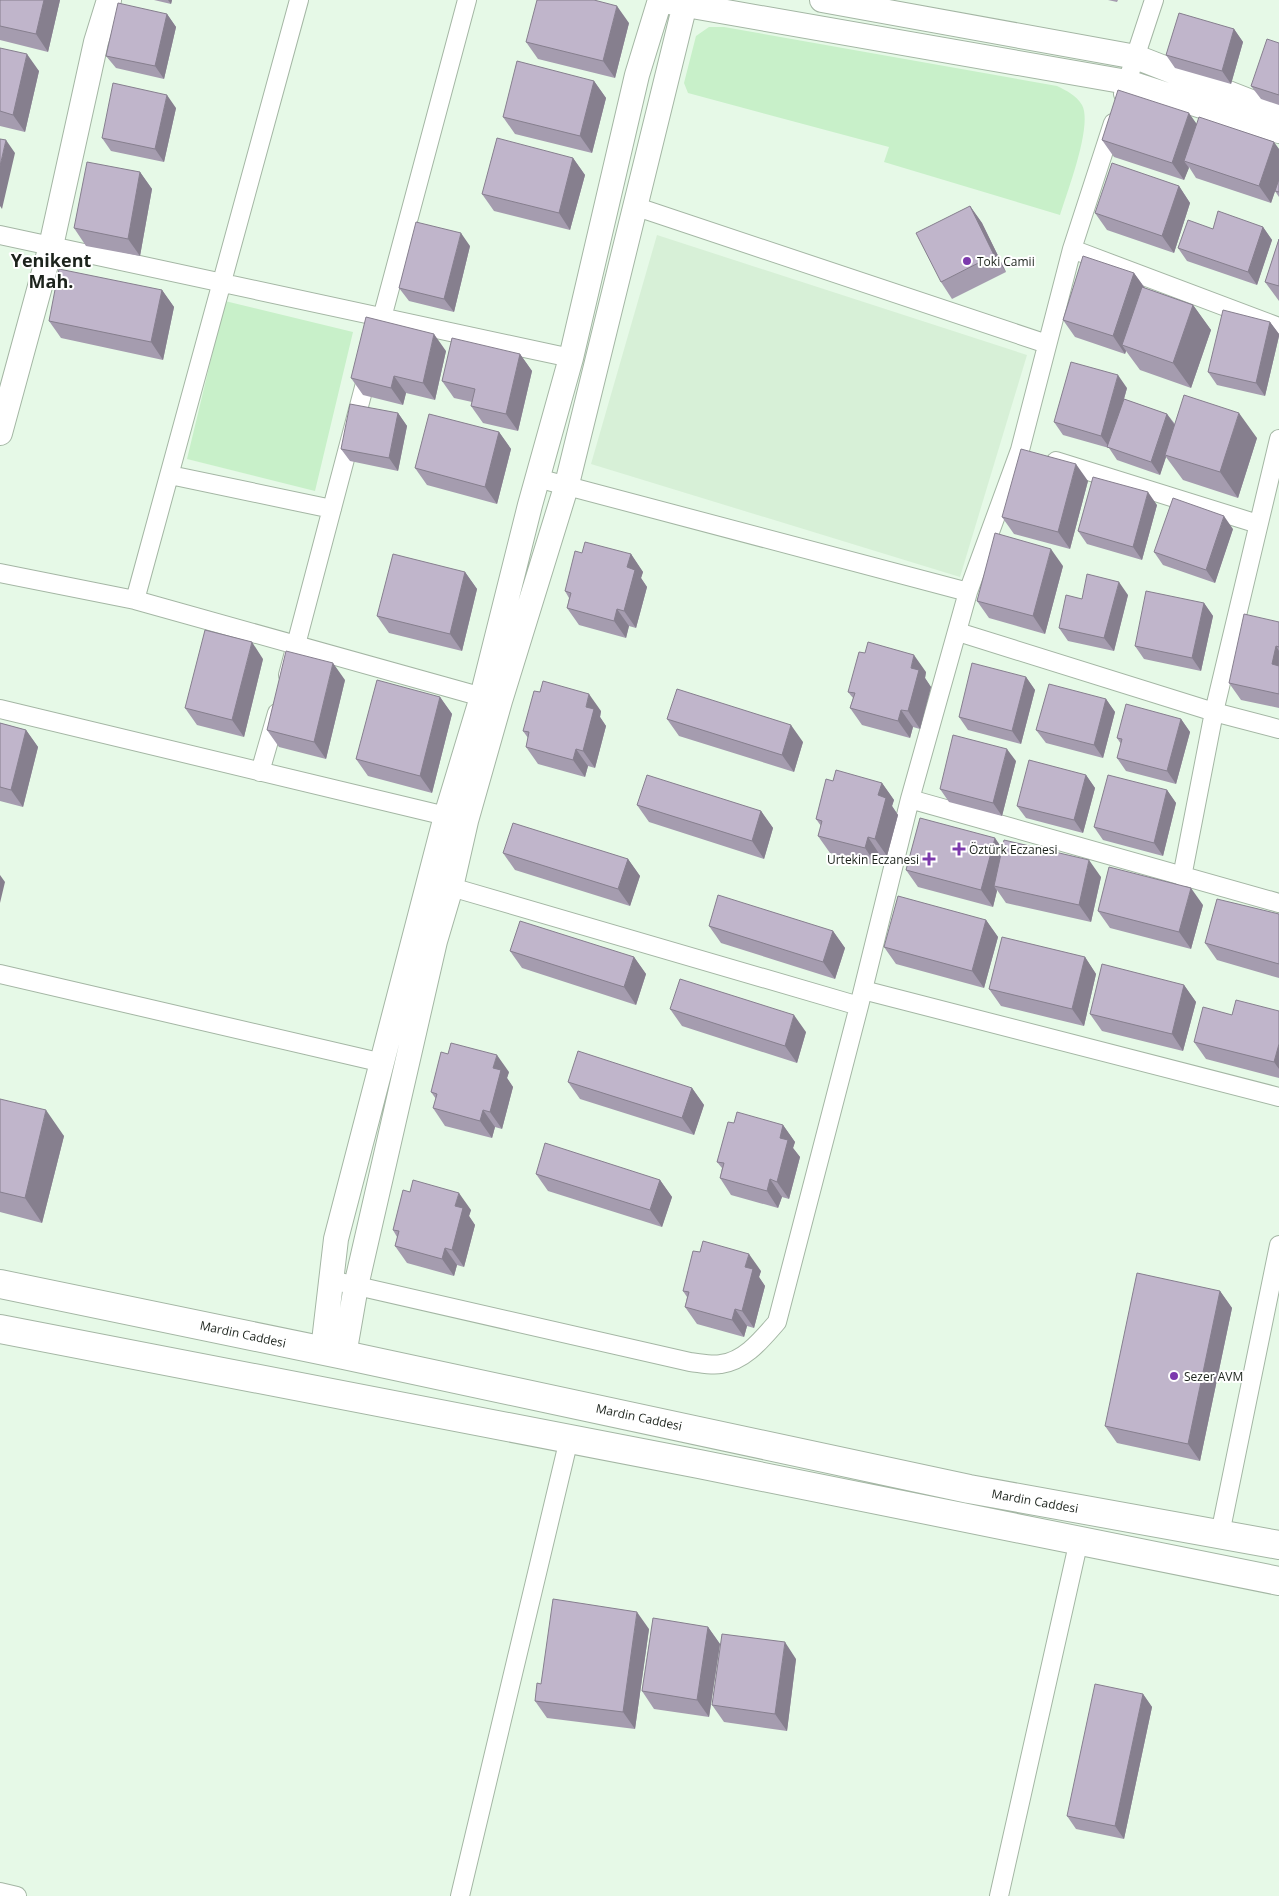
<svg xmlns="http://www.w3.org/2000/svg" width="1279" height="1896" viewBox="0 0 1279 1896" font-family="'Open Sans',sans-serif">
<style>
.built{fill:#d7f0d7}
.green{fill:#c8f0c9}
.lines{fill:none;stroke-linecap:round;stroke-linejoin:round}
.street-casing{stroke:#a4b6a4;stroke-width:20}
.secondary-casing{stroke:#a4b6a4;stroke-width:26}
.highway-casing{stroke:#a4b6a4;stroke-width:30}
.street{stroke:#fff;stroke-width:18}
.secondary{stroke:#fff;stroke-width:24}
.highway{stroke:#fff;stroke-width:28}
.wall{fill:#a59caf}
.shaded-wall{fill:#867f8e}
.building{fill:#c0b5cb;stroke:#867f8e}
.poi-dot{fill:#7c39ad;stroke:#fff;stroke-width:2}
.labels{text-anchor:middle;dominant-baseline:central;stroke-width:4;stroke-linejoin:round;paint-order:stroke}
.poi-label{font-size:12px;fill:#1c231c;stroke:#fff;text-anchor:start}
.street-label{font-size:12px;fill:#1c231c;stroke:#fff}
.district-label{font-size:18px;font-weight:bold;fill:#1c231c;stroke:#fff}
</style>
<rect width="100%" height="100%" fill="#e6f9e7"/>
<!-- built -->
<path class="built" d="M657 235 1027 355 960 577 591 464Z"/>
<!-- green -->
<path class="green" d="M709 27H724L1057 86C1067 91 1076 95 1082 105 1093 125 1067 192 1060 215L884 162 889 147 688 93 684 83 696 36Z
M225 301 353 332 315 491 187 459Z"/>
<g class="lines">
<!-- street casing -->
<g class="street-casing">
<path id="street" d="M1123 94 1154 0
M634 206 1047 344
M0 235 571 358
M1072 249 1279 327
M375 344 467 0
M1056 461 1258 524
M170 475 332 509
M537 478 968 592
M0 573 135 600 493 700
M135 600 299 0
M958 632 1214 712 1279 729
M288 675 368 372
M0 709 446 816
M260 772 277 713
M910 799 1279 903
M1182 877 1214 712 1279 439
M451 887 859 1006
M0 974 383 1063
M863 990 1279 1097
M331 1280 690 1362C700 1363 712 1366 721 1364 745 1361 762 1339 777 1322L859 1006 910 799 968 592 1020 450 1072 249 1113 123
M1220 1534 1279 1245
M0 1892 17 1896
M460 1896 569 1439
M999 1896 1079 1540"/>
</g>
<!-- secondary casing -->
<g class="secondary-casing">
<path id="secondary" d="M822 0 1136 57 1279 113
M669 2 1127 82 1279 131
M0 433 51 246 96 42 109 0
M323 1350 336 1239 446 816 482 697 530 505 571 358 637 75 660 0
M344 1355 356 1286 435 941 451 887 466 821 500 701 567 484 686 0"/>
</g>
<!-- highway casing -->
<g class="highway-casing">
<path id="highway" d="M0 1284 344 1355 969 1489 1279 1545
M0 1329 699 1464 1279 1581"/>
</g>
<!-- street -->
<use href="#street" class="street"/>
<!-- secondary -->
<use href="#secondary" class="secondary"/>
<!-- highway -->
<use href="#highway" class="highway"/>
</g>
<!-- wall -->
<path class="wall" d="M0 0H60L48 52 0 40Z
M154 0H172L171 4Z
M1108 0H1118L1117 2Z
M167 14 176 27 164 79 116 68 106 56Z
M629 23 615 78 538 59 526 42Z
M1234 29 1243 42 1231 84 1175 68 1166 55Z
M1279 43V105L1261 99 1251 86Z
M0 48 39 71 25 132 0 126Z
M594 81 606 98 592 153 515 134 503 117Z
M176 108 164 162 111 151 102 138Z
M1196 124 1279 149V197L1275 191 1271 203 1196 178 1189 167 1184 180 1114 157 1102 140Z
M573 158 585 175 570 230 494 211 482 194Z
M140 172 152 189 140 256 86 246 74 228Z
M1179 186 1190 203 1174 253 1107 230 1095 213Z
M970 206 982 223 1006 272 952 299 941 282Z
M1263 227 1272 240 1257 285 1187 261 1178 248 1213 229Z
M1279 239V301L1265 282Z
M470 246 454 312 409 301 399 288Z
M1134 273 1145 288 1193 305 1211 330 1191 388 1140 370 1126 351 1125 354 1075 337 1063 320Z
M162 290 174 307 163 360 61 338 49 321Z
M1270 322 1279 334V336L1265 396 1217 385 1208 372Z
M446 351 435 400 406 393 403 405 363 395 351 378Z
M520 354 532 371 518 431 483 423 471 406 472 402 454 398 442 381Z
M1127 388 1124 399 1167 414 1175 424 1257 438 1238 498 1183 480 1166 457 1160 475 1117 460 1109 448 1063 435 1054 422Z
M398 413 407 426 398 471 350 461 341 449Z
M499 432 511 449 497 504 427 485 415 468Z
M1088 481 1070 549 1014 534 1002 517Z
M1157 505 1142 560 1087 544 1078 531Z
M1233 529 1215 583 1163 565 1154 552Z
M582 553 631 554 643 572 641 578 647 587 636 628 629 626 626 638 579 625 567 608 569 598 565 591Z
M1063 566 1045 634 989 618 977 601Z
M465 572 477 589 462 651 389 633 377 616Z
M1128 595 1114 651 1068 641 1059 628 1082 599Z
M1204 603 1213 616 1201 671 1144 659 1135 646Z
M1279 622V708L1241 700 1229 683Z
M263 659 244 737 197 725 185 708Z
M926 672 925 678 931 687 920 729 913 727 910 738 862 725 850 708 853 698 848 692Z
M1026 677 1035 690 1021 744 968 730 959 717Z
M345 680 326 759 279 747 267 730Z
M440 697 452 714 432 793 368 776 356 759Z
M1106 699 1115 712 1103 758 1046 743 1036 730Z
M601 711 600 717 606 726 595 768 588 766 585 777 538 764 526 747 528 738 523 731Z
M667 719 803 742 794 772 679 736Z
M1181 719 1190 732 1176 784 1126 771 1117 758 1121 744 1117 738Z
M0 723 26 730 38 747 23 807 0 801Z
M1016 761 1002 816 949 802 940 789Z
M1086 775 1095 788 1083 833 1026 818 1017 806Z
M833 781 882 783 894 800 892 806 898 815 887 856 880 855 877 866 830 853 818 836 821 826 816 819Z
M1167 790 1176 803 1163 856 1103 840 1094 827Z
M637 805 761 811 773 828 764 859 649 822Z
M1002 849 1101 877 1091 922 1006 903 997 890 993 907 918 887 906 870Z
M503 853 628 859 640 876 630 906 515 870Z
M1203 905 1191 949 1110 928 1098 911Z
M1279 914V978L1217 960 1205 943Z
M986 920 998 937 984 988 896 964 884 947Z
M709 926 833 931 845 948 835 979 721 943Z
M510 951 634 957 646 974 636 1005 522 968Z
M1085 957 1096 974 1084 1026 1001 1006 989 989Z
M1184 985 1196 1002 1183 1051 1102 1031 1090 1014Z
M670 1009 806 1032 797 1063 682 1026Z
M1279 1011V1078L1206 1059 1194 1042Z
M509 1072 507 1078 513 1087 502 1129 495 1127 492 1138 445 1126 433 1108 436 1099 431 1092Z
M568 1082 692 1088 704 1105 694 1135 580 1099Z
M0 1099 64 1136 42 1223 0 1212Z
M734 1123 783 1125 795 1142 793 1148 800 1157 789 1199 782 1197 778 1208 731 1195 720 1178 722 1168 717 1162Z
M536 1174 660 1180 672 1197 662 1227 548 1191Z
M471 1210 469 1216 475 1225 464 1267 457 1265 454 1276 407 1263 395 1246 397 1237 393 1230Z
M761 1271 759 1277 765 1286 754 1328 747 1326 744 1337 697 1324 685 1307 687 1297 683 1291Z
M1220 1291 1232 1308 1200 1461 1117 1443 1105 1426Z
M708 1627 720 1644 709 1717 654 1709 642 1691Z
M649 1629 635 1729 547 1718 535 1701 541 1684Z
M796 1659 787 1731 724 1722 712 1705Z
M1143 1694 1152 1707 1124 1839 1076 1829 1067 1816Z"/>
<!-- shaded-wall -->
<path class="shaded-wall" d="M44 0H60L48 52 36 34Z
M168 0H172L171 4Z
M617 6 629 23 615 78 603 61Z
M167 14 176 27 164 79 155 66Z
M1234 29 1243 42 1231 84 1222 71Z
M27 54 39 71 25 132 13 115Z
M594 81 606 98 592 153 580 136Z
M167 95 176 108 164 162 155 149Z
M1189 113 1201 130 1184 161 1189 168 1184 180 1172 163Z
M6 140 15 153 2 209 0 206V166Z
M1274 142 1279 149V180L1271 203 1259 186Z
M573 158 585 175 570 230 559 213Z
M140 172 152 189 140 256 128 239Z
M1179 186 1190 203 1174 253 1162 236Z
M970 206 982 223 1006 272 994 255Z
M1263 227 1272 240 1257 285 1248 272Z
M461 233 470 246 454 312 444 299Z
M1134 273 1146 290 1122 345 1126 351 1125 354 1113 336Z
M162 290 174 307 163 360 151 342Z
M1193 305 1211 330 1191 388 1173 363Z
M1270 322 1279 334V336L1265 396 1256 383Z
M434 334 446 351 435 400 423 383Z
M520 354 532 371 518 431 506 414Z
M1118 375 1127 388 1110 448 1109 447 1101 436Z
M394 376 406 393 403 405 391 388Z
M398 413 407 426 398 471 389 458Z
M1239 413 1257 438 1238 498 1220 472Z
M1167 414 1176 427 1165 455 1166 457 1160 475 1151 462Z
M499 432 511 449 497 504 485 487Z
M1076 464 1088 481 1070 549 1058 532Z
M1148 492 1157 505 1142 560 1133 547Z
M1224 516 1233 529 1215 583 1206 570Z
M1051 549 1063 566 1045 634 1033 616Z
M631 554 643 572 641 578 647 587 636 628 624 611 627 567Z
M465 572 477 589 462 651 450 634Z
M1119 582 1128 595 1114 651 1104 638Z
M1204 603 1213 616 1201 671 1192 658Z
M617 609 629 626 626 638 614 621Z
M252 642 263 659 244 737 232 720Z
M1276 646 1279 651V674L1272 664Z
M914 655 926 672 925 678 931 687 920 729 908 711 911 668Z
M333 663 345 680 326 759 314 742Z
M1026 677 1035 690 1021 744 1012 731Z
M589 694 601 711 600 717 606 726 595 768 583 751 586 707Z
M440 697 452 714 432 793 420 776Z
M1106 699 1115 712 1103 758 1094 745Z
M901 710 913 727 910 738 898 721Z
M1181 719 1190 732 1176 784 1167 771Z
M791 725 803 742 794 772 782 755Z
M26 730 38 747 23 807 11 790Z
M576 749 588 766 585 777 573 760Z
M1007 749 1016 761 1002 816 993 803Z
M1086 775 1095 788 1083 833 1074 820Z
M882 783 894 800 892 806 898 815 887 856 875 839 878 795Z
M1167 790 1176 803 1163 856 1154 843Z
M761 811 773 828 764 859 752 841Z
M868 837 880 855 877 866 865 848Z
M995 838 1007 855 994 886 997 891 993 907 981 890Z
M628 859 640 876 630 906 618 889Z
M1089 860 1101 877 1091 922 1079 905Z
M0 875 5 882 0 903Z
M1191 888 1203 905 1191 949 1179 932Z
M986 920 998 937 984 988 972 971Z
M833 931 845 948 835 979 823 962Z
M634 957 646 974 636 1005 624 987Z
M1085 957 1096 974 1084 1026 1072 1009Z
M1184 985 1196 1002 1183 1051 1172 1034Z
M794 1015 806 1032 797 1063 785 1046Z
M1279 1044V1069L1274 1062Z
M497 1055 509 1072 507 1078 513 1087 502 1129 490 1112 493 1068Z
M692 1088 704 1105 694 1135 682 1118Z
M46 1110 64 1136 42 1223 25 1198Z
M483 1110 495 1127 492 1138 480 1121Z
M783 1125 795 1142 793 1148 800 1157 789 1199 777 1182 780 1138Z
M770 1179 782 1197 778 1208 767 1191Z
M660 1180 672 1197 662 1227 650 1210Z
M459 1193 471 1210 469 1216 475 1225 464 1267 452 1250 455 1206Z
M445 1248 457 1265 454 1276 442 1259Z
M749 1254 761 1271 759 1277 765 1286 754 1328 742 1311 745 1267Z
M1220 1291 1232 1308 1200 1461 1188 1444Z
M735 1309 747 1326 744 1337 732 1320Z
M637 1612 649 1629 635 1729 623 1712Z
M708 1627 720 1644 709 1717 697 1700Z
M785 1642 796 1659 787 1731 775 1714Z
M1143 1694 1152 1707 1124 1839 1115 1826Z"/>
<!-- building -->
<path class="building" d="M0 0H44L36 34 0 26Z
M537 0H594L617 6 603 61 526 42Z
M118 3 167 14 155 66 106 56Z
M1179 13 1234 29 1222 71 1166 55Z
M1267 39 1279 43V95L1251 86Z
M0 48 27 54 13 115 0 111Z
M517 61 594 81 580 136 503 117Z
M113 83 167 95 155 149 102 138Z
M1118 90 1189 113 1172 163 1102 140Z
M1199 117 1274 142 1259 186 1184 161Z
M497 138 573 158 559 213 482 194Z
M0 139 6 140 0 166Z
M87 162 140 172 128 239 74 228Z
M1112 163 1179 186 1162 236 1095 213Z
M1279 179V192L1275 191Z
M970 206 994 255 941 282 916 233Z
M1218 211 1263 227 1248 272 1178 248 1188 220 1213 229Z
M416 222 461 233 444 299 399 288Z
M1279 239V286L1265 282Z
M1083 256 1134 273 1113 336 1063 320Z
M59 269 162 290 151 342 49 321Z
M1142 287 1193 305 1173 363 1122 345Z
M1223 310 1270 322 1256 383 1208 372Z
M366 317 434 334 423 383 394 376 391 388 351 378Z
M452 338 520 354 506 414 471 406 475 389 442 381Z
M1071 362 1118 375 1101 436 1054 422Z
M1184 395 1239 413 1220 472 1165 455Z
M1124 399 1167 414 1151 462 1107 447Z
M350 404 398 413 389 458 341 449Z
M429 414 499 432 485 487 415 468Z
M1021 449 1076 464 1058 532 1002 517Z
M1093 477 1148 492 1133 547 1078 531Z
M1173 498 1224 516 1206 570 1154 552Z
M995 533 1051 549 1033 616 977 601Z
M585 542 631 554 627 567 635 570 624 611 617 609 614 621 567 608 571 593 565 591 575 551 582 553Z
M393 554 465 572 450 634 377 616Z
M1087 574 1119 582 1104 638 1059 628 1066 595 1082 599Z
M1146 591 1204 603 1192 658 1135 646Z
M1244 614 1279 622V647L1276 646 1272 664 1279 666V694L1229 683Z
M205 630 252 642 232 720 185 708Z
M868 642 914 655 911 668 919 670 908 711 901 710 898 721 850 708 855 693 848 692 859 652 865 653Z
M286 651 333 663 314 742 267 730Z
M972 663 1026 677 1012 731 959 717Z
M377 680 440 697 420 776 356 759Z
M543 681 589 694 586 707 594 709 583 751 576 749 573 760 526 747 529 732 523 731 534 691 540 692Z
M1049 684 1106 699 1094 745 1036 730Z
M677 689 791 725 782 755 667 719Z
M1126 704 1181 719 1167 771 1117 758 1122 739 1117 738Z
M0 723 26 730 11 790 0 787Z
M953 735 1007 749 993 803 940 789Z
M1029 760 1086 775 1074 820 1017 806Z
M836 770 882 783 878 795 886 798 875 839 868 837 865 848 818 836 822 821 816 819 826 779 833 781Z
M647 775 761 811 752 841 637 805Z
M1108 775 1167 790 1154 843 1094 827Z
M920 818 995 838 981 890 906 870Z
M513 823 628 859 618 889 503 853Z
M1004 840 1089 860 1079 905 994 886Z
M1109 867 1191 888 1179 932 1098 911Z
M718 895 833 931 823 962 709 926Z
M898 896 986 920 972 971 884 947Z
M1217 899 1279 914V964L1205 943Z
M520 921 634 957 624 987 510 951Z
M1002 937 1085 957 1072 1009 989 989Z
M1102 964 1184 985 1172 1034 1090 1014Z
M680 979 794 1015 785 1046 670 1009Z
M1236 1000 1279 1011V1044L1274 1062 1194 1042 1203 1007 1232 1015Z
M451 1043 497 1055 493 1068 501 1070 490 1112 483 1110 480 1121 433 1108 437 1094 431 1092 441 1052 448 1054Z
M578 1051 692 1088 682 1118 568 1082Z
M0 1099 46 1110 25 1198 0 1192Z
M737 1112 783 1125 780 1138 788 1140 777 1182 770 1179 767 1191 720 1178 724 1163 717 1162 728 1122 734 1123Z
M545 1143 660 1180 650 1210 536 1174Z
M413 1180 459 1193 455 1206 463 1208 452 1250 445 1248 442 1259 395 1246 399 1231 393 1230 403 1190 410 1192Z
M703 1241 749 1254 745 1267 753 1269 742 1311 735 1309 732 1320 685 1307 689 1292 683 1291 693 1251 700 1252Z
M1137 1273 1220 1291 1188 1444 1105 1426Z
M553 1599 637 1612 623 1712 535 1701 537 1683 541 1684Z
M653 1618 708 1627 697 1700 642 1691Z
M722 1634 785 1642 775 1714 712 1705Z
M1095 1684 1143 1694 1115 1826 1067 1816Z"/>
<!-- markers -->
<g class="poi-dot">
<circle cx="967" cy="261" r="5"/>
<path d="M956.5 841.5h5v5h5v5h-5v5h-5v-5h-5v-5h5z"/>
<path d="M926.5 851.5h5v5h5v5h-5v5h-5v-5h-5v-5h5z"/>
<circle cx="1174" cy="1376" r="5"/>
</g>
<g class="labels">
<!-- poi labels -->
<g class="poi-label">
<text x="977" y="261">Toki Camii</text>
<text x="969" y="849">Öztürk Eczanesi</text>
<text x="919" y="859" text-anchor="end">Urtekin Eczanesi</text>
<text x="1184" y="1376">Sezer AVM</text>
</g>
<!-- street labels -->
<g class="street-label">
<text transform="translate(243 1334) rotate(12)">Mardin Caddesi</text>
<text transform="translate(639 1417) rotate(12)">Mardin Caddesi</text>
<text transform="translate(1035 1501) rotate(10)">Mardin Caddesi</text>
</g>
<!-- district labels -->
<g class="district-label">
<text x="51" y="260">Yenikent<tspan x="51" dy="21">Mah.</tspan></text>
</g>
</g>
</svg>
